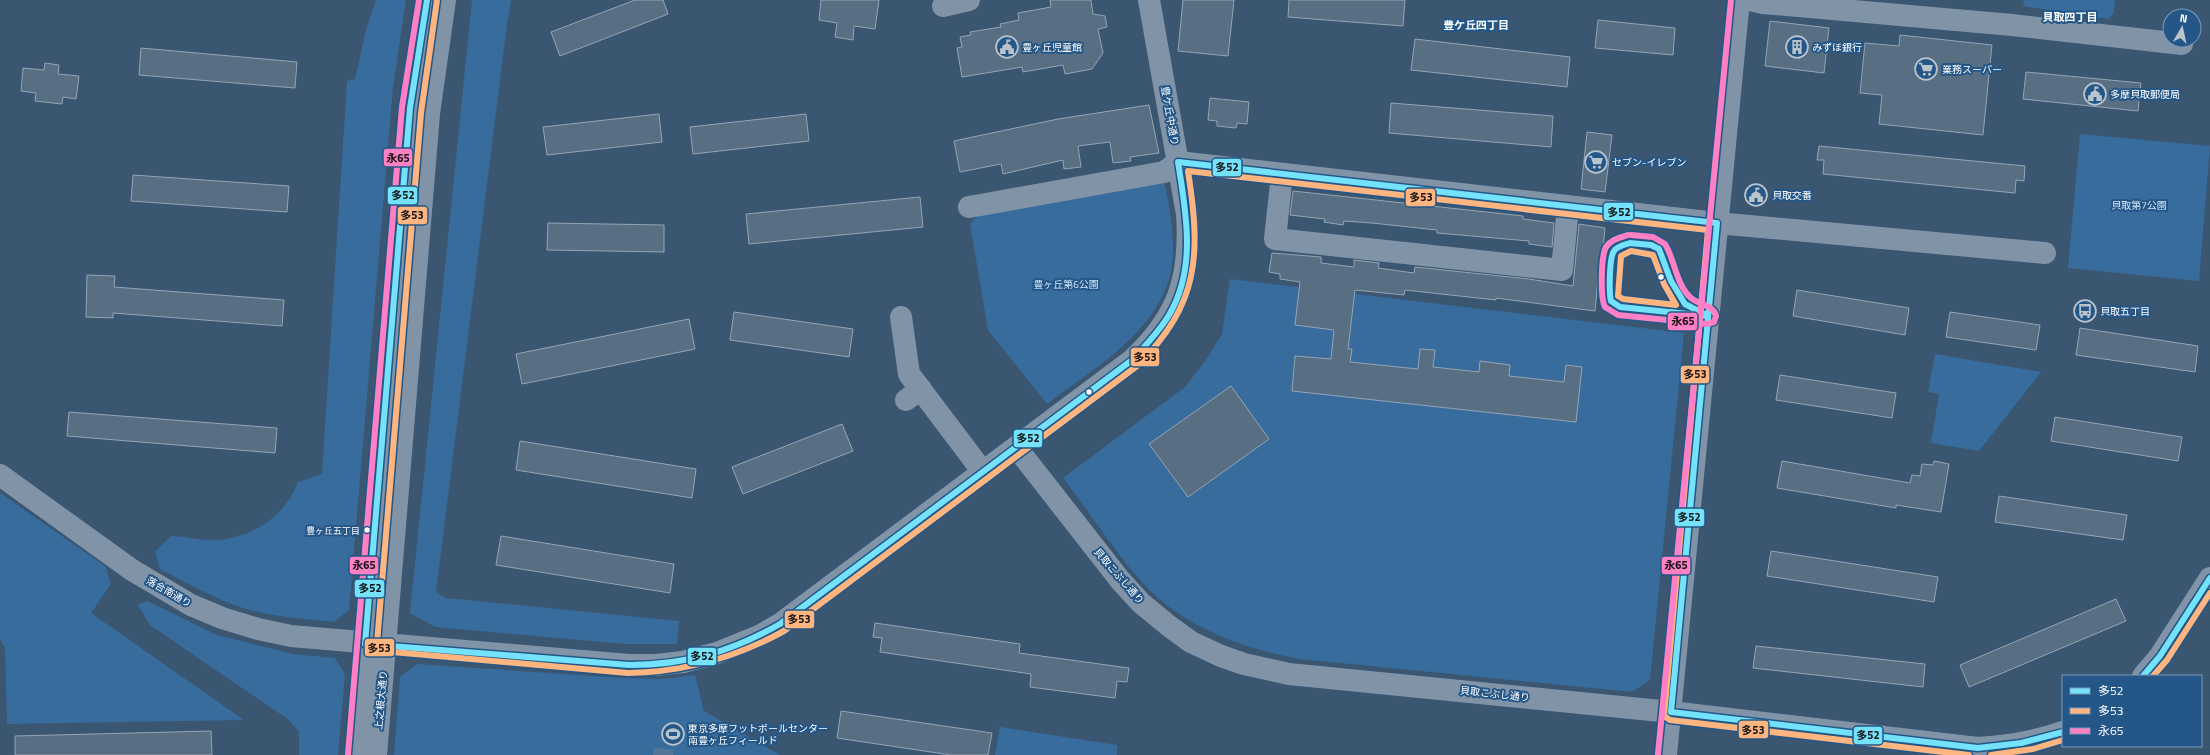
<svg xmlns="http://www.w3.org/2000/svg" width="2210" height="755" viewBox="0 0 2210 755" font-family="'Titillium Web','Noto Sans JP',sans-serif">
<style>
.green{fill:#386c9d}
.water{fill:#527496}
.building{fill:#586e83;stroke:#95a5b4}
.lines{fill:none;stroke-linecap:round;stroke-linejoin:round}
.minor{stroke:#8193a6;stroke-width:22}
.bus-1-casing{stroke:#245787;stroke-width:9}
.bus-2-casing{stroke:#245787;stroke-width:9}
.bus-3-casing{stroke:#245787;stroke-width:9}
.bus-1{stroke:#73e2fa;stroke-width:6}
.bus-2{stroke:#ffb580;stroke-width:6}
.bus-3{stroke:#ff80c5;stroke-width:6}
.bus-dot{fill:#fff;stroke:#245787;stroke-width:1.5}
.labels{text-anchor:middle;dominant-baseline:central;stroke-width:4;stroke-linejoin:round;paint-order:stroke}
.bus-label{font-size:9px;fill:#fff;stroke:#245787;text-anchor:end}
.poi-label{font-size:10px;fill:#fff;stroke:#245787;text-anchor:start}
.street-label{font-size:10px;fill:#fff;stroke:#245787}
.park-label{font-size:10px;fill:#d3e6f7;stroke:#245787}
.neighbourhood-label{font-size:11px;font-weight:bold;fill:#fff;stroke:#245787}
.line-badge{stroke:#245787;stroke-width:1.5}
.pale-badge-label{font-size:11px;text-anchor:middle;font-weight:bold;fill:#111}
</style>
<rect width="100%" height="100%" fill="#3a5671"/>
<!-- green -->
<path class="green" d="M376 0H406L393 87 349 610 334 622C304 619 275 617 246 609 216 600 188 583 160 569L155 552 171 536C183 536 193 539 205 540 245 542 284 520 298 482L322 474 347 81 355 79 366 30Z
M472 0H511L507 24 436 592 446 598 679 621 677 644H624L435 627 410 613Z
M2024 0H2115L2114 13 2108 19 2023 6Z
M2080 134 2210 146 2199 281 2068 268Z
M1164 180C1169 205 1174 230 1173 256 1169 326 1097 366 1047 404L988 330 970 224 978 215Z
M1230 279 1684 333 1650 680 1632 692 1300 659C1241 648 1180 626 1140 580 1112 548 1089 511 1063 478L1185 387 1206 360 1222 334Z
M1935 354 2041 372 1979 451 1931 443 1939 394 1928 392Z
M0 493 105 566 111 584 91 613 244 720 7 724 5 648 0 639Z
M147 601 217 635 293 654 335 658 345 674 338 755H299V732L289 720 150 625 138 605Z
M417 664 624 678 661 679 695 675 704 711 780 755H394L400 677Z
M1000 727 1117 745V755H995Z"/>
<!-- water -->
<path class="water" d="M653 748 673 749V755H653Z"/>
<!-- building -->
<path class="building" d="M635 0H663L668 14 560 56 551 32Z
M821 0H879L875 29 854 26 853 40 835 37 837 23 819 20Z
M1050 0H1091L1093 14 1105 16 1107 27 1098 29 1103 53 1092 69 1065 74 1063 65 1023 72 1022 67 962 77 957 48 962 47 960 37 971 35 970 32 1001 27 1000 24 1019 20 1018 13 1051 7Z
M1183 0H1234L1228 56 1178 51Z
M1289 0H1405L1403 26 1288 17Z
M1598 20 1675 28 1673 55 1595 48Z
M1770 21 1829 28 1824 73 1765 66Z
M1900 35 1992 45 1983 135 1879 124 1882 95 1860 93 1865 43 1899 46Z
M1415 39 1570 57 1567 87 1411 70Z
M141 48 297 62 295 88 139 75Z
M45 63 59 65 58 74 79 76 76 99 63 97 62 104 35 101 36 93 21 91 23 68 44 70Z
M2026 72 2141 83 2138 111 2023 99Z
M1210 98 1249 102 1247 124 1237 123 1236 128 1217 126V121L1208 120Z
M1391 103 1553 116 1551 147 1389 133Z
M1149 105 1159 153 1130 157 1131 161 1113 163 1110 142 1078 146 1081 167 1064 169 1063 160 1003 174 1001 164 960 172 954 141 1058 119Z
M659 114 662 142 547 155 543 127Z
M806 114 809 141 693 154 690 127Z
M1587 132 1612 135 1605 192 1581 189Z
M1819 146 2025 166 2024 181 2016 180 2015 193 1823 174 1824 160H1817Z
M133 175 289 186 287 212 131 201Z
M1293 191 1523 216V219L1554 223 1552 247 1529 244V241L1437 233V230L1372 223 1344 221 1343 225 1324 222 1325 219 1290 215Z
M920 197 923 227 749 244 746 214Z
M548 223 664 225V252L547 250Z
M1579 224 1605 228 1603 249H1601L1595 311 1496 298V300L1405 290 1404 295 1355 290 1348 349H1352L1350 362 1418 369 1420 349 1435 350 1433 367 1479 372 1480 361 1510 365 1509 376 1564 382 1566 365 1582 367 1576 422 1292 391 1295 356 1331 359 1334 330 1295 325 1300 282 1280 279V274L1269 272 1272 253 1321 257V263L1354 267V260L1379 263 1378 268 1414 273 1415 267 1529 279 1573 286Z
M87 275 115 276 114 287 284 300 282 326 113 313V318L86 317Z
M1797 290 1909 308 1905 335 1793 316Z
M734 312 853 329 849 357 730 340Z
M1950 312 2040 325 2036 350 1946 337Z
M689 319 695 349 522 384 516 354Z
M2080 328 2198 346 2195 372 2076 355Z
M1780 375 1896 393 1892 418 1776 400Z
M1231 386 1269 439 1188 497 1149 444Z
M69 412 277 428 275 453 67 436Z
M2055 417 2182 437 2178 461 2051 441Z
M842 424 853 451 743 494 732 467Z
M520 441 696 469 692 498 516 470Z
M1782 461 1910 483 1912 475 1920 476 1922 464 1933 465 1934 461 1949 464 1941 512 1896 505V508L1777 488Z
M1999 496 2127 515 2123 540 1995 522Z
M501 536 674 564 670 593 496 565Z
M1771 551 1938 577 1934 602 1767 576Z
M2116 599 2126 621 1969 687 1960 665Z
M875 623 1020 644 1019 653 1129 668 1127 682 1117 681 1115 698 1030 687 1031 674 880 652 882 638 873 637Z
M1756 646 1925 664 1923 687 1753 668Z
M841 711 992 733 988 755H951L837 738Z
M211 731 212 755H15V736Z"/>
<g class="lines">
<!-- minor -->
<path class="minor" d="M1750 0 1763 3 2012 25 2182 44
M943 6 969 0
M1282 174 1275 239 1562 270 1568 206
M969 207 1164 172 1178 162 1717 223 2045 253
M901 317 909 374 983 472
M906 400 921 389
M1016 447 1120 580 1141 603 1169 626 1191 642 1221 656 1244 664 1289 674 1671 712 1978 748C2008 746 2034 742 2063 732
M0 475 132 570 191 605 222 618 258 629 291 636 629 665H656L683 662 717 653 759 636 780 624 1132 360C1179 316 1191 277 1187 214L1149 0
M2143 676 2160 656 2210 578
M356 755 410 108 427 0
M376 755 429 114 445 0
M1666 755 1739 0"/>
<!-- bus-1 casing -->
<g class="bus-1-casing">
<path id="bus-1" d="M427 0 410 108 365 644 629 665C685 665 731 652 780 624L1132 360C1145 346 1159 332 1169 315 1197 268 1186 212 1178 162L1717 223 1671 712 1978 748 2021 743 2063 732
M1630 243 1651 245 1659 249 1671 281 1685 304 1708 316 1620 307 1611 301C1609 293 1609 258 1614 251 1617 246 1624 245 1630 243Z
M2143 676 2160 656 2210 578"/>
</g>
<!-- bus-2 casing -->
<g class="bus-2-casing">
<path id="bus-2" d="M437 0 421 113 377 643 381 651 628 673C684 672 735 658 784 631L1137 366C1200 304 1201 254 1188 171L1708 230 1664 716 1670 720 1969 755
M1631 251 1653 255 1664 284 1676 305 1623 299 1618 296 1621 256Z
M2153 676 2167 660 2210 593
M1991 755 2033 749 2063 740"/>
</g>
<!-- bus-3 casing -->
<g class="bus-3-casing">
<path id="bus-3" d="M1628 235C1619 238 1612 239 1606 247 1601 256 1600 298 1605 307L1618 315 1707 324 1714 322 1716 316C1714 305 1699 305 1691 298 1676 285 1675 260 1665 244L1653 237 1631 235
M348 754 402 107 419 0
M1658 754 1731 0"/>
</g>
<!-- bus-1 -->
<use href="#bus-1" class="bus-1"/>
<!-- bus-2 -->
<use href="#bus-2" class="bus-2"/>
<!-- bus-3 -->
<use href="#bus-3" class="bus-3"/>
</g>
<!-- icons -->
<defs>
<g id="civic-ring" transform="scale(1.15)"><circle r="9.5" fill="#245787" stroke="#bac4cd" stroke-width="1.5"/><path d="M-.6-6.5H3V-4.5H.6V-3L4-1V1h2V6H-6V1h2V-1L-.6-3ZM-1.2 2.5V6h2.4V2.5Z" fill="#bac4cd"/></g>
<g id="building-ring" transform="scale(1.15)"><circle r="9.5" fill="#245787" stroke="#bac4cd" stroke-width="1.5"/><path d="M-4-6H4V6H1V3H-1V6H-4ZM-2.5-4.3h1.7v1.8h-1.7ZM.8-4.3h1.7v1.8H.8ZM-2.5-1h1.7V.8h-1.7ZM.8-1h1.7V.8H.8Z" fill="#bac4cd"/></g>
<g id="supermarket-ring" transform="scale(1.15)"><circle r="9.5" fill="#245787" stroke="#bac4cd" stroke-width="1.5"/><path d="M-6-5.5h2.5l.6 2H6L4.5 2H-2.5L-4.4-4H-6ZM-1.5 3.2a1.3 1.3 0 1 0 .1 0ZM3 3.2a1.3 1.3 0 1 0 .1 0Z" fill="#bac4cd"/></g>
<g id="bus-ring" transform="scale(1.15)"><circle r="9.5" fill="#245787" stroke="#bac4cd" stroke-width="1.5"/><path d="M-5-6H5V4H4V6H2V4H-2V6H-4V4H-5ZM-3.5-4V0h7V-4ZM-3.5 1.2v1.5H-2V1.2ZM2 1.2v1.5H3.5V1.2Z" fill="#bac4cd"/></g>
<g id="stadium-ring" transform="scale(1.15)"><circle r="9.5" fill="#245787" stroke="#bac4cd" stroke-width="1.5"/><path d="M0-5a6.5 5 0 1 0 0 10a6.5 5 0 1 0 0-10ZM-3.5-1.8h7v3.6h-7Z" fill="#bac4cd"/></g>
</defs>
<g fill-rule="evenodd">
<use href="#civic-ring" x="1007" y="47"/>
<use href="#building-ring" x="1797" y="47"/>
<use href="#supermarket-ring" x="1926" y="69"/>
<use href="#civic-ring" x="2095" y="94"/>
<use href="#supermarket-ring" x="1596" y="162"/>
<use href="#civic-ring" x="1756" y="195"/>
<use href="#bus-ring" x="2085" y="311"/>
<use href="#stadium-ring" x="673" y="734"/>
</g>
<!-- markers -->
<g class="bus-dot">
<circle cx="1661" cy="277" r="3.5"/>
<circle cx="1089" cy="392" r="3.5"/>
<circle cx="367" cy="530" r="3.5"/>
</g>
<g class="labels">
<!-- bus labels -->
<g class="bus-label">
<text x="360" y="530">豊ヶ丘五丁目</text>
</g>
<!-- poi labels -->
<g class="poi-label">
<text x="1022" y="47">豊ヶ丘児童館</text>
<text x="1812" y="47">みずほ銀行</text>
<text x="1942" y="69">業務スーパー</text>
<text x="2110" y="94">多摩貝取郵便局</text>
<text x="1612" y="162">セブン-イレブン</text>
<text x="1772" y="195">貝取交番</text>
<text x="2100" y="311">貝取五丁目</text>
<text x="688" y="728">東京多摩フットボールセンター<tspan x="688" dy="12">南豊ヶ丘フィールド</tspan></text>
</g>
<!-- street labels -->
<g class="street-label">
<text transform="translate(1170 116) rotate(80)">豊ケ丘中通り</text>
<text transform="translate(1119 576) rotate(49)">貝取こぶし通り</text>
<text transform="translate(169 592) rotate(30)">落合南通り</text>
<text transform="translate(1495 694) rotate(6)">貝取こぶし通り</text>
<text transform="translate(381 700) rotate(-85)">上之根大通り</text>
</g>
<!-- park labels -->
<g class="park-label">
<text x="2139" y="205">貝取第7公園</text>
<text x="1066" y="284">豊ヶ丘第6公園</text>
</g>
<!-- neighbourhood labels -->
<g class="neighbourhood-label">
<text x="2070" y="17">貝取四丁目</text>
<text x="1476" y="25">豊ケ丘四丁目</text>
</g>
</g>
<g class="line-badge">
<rect x="383" y="148" width="30" height="19" rx="4" fill="#ff80c5"/>
<rect x="1212" y="158" width="30" height="19" rx="4" fill="#73e2fa"/>
<rect x="387" y="186" width="31" height="19" rx="4" fill="#73e2fa"/>
<rect x="1405" y="188" width="31" height="19" rx="4" fill="#ffb580"/>
<rect x="1603" y="202" width="31" height="19" rx="4" fill="#73e2fa"/>
<rect x="397" y="206" width="31" height="19" rx="4" fill="#ffb580"/>
<rect x="1667" y="312" width="31" height="19" rx="4" fill="#ff80c5"/>
<rect x="1130" y="347" width="30" height="20" rx="4" fill="#ffb580"/>
<rect x="1680" y="365" width="30" height="19" rx="4" fill="#ffb580"/>
<rect x="1013" y="429" width="30" height="19" rx="4" fill="#73e2fa"/>
<rect x="1674" y="508" width="31" height="19" rx="4" fill="#73e2fa"/>
<rect x="349" y="556" width="30" height="19" rx="4" fill="#ff80c5"/>
<rect x="1661" y="556" width="30" height="19" rx="4" fill="#ff80c5"/>
<rect x="354" y="579" width="31" height="19" rx="4" fill="#73e2fa"/>
<rect x="784" y="610" width="31" height="19" rx="4" fill="#ffb580"/>
<rect x="364" y="638" width="31" height="19" rx="4" fill="#ffb580"/>
<rect x="687" y="647" width="30" height="19" rx="4" fill="#73e2fa"/>
<rect x="1738" y="720" width="31" height="19" rx="4" fill="#ffb580"/>
<rect x="1853" y="726" width="30" height="19" rx="4" fill="#73e2fa"/>
</g>
<g class="pale-badge-label">
<text x="398" y="162">永65</text>
<text x="1227" y="171">多52</text>
<text x="403" y="199">多52</text>
<text x="1421" y="201">多53</text>
<text x="1619" y="216">多52</text>
<text x="412" y="219">多53</text>
<text x="1683" y="325">永65</text>
<text x="1145" y="361">多53</text>
<text x="1695" y="378">多53</text>
<text x="1028" y="442">多52</text>
<text x="1689" y="521">多52</text>
<text x="364" y="569">永65</text>
<text x="1676" y="569">永65</text>
<text x="370" y="592">多52</text>
<text x="799" y="623">多53</text>
<text x="379" y="652">多53</text>
<text x="702" y="660">多52</text>
<text x="1753" y="734">多53</text>
<text x="1868" y="739">多52</text>
</g>
<!-- legend -->
<rect x="2062" y="675" width="140" height="72" fill="#245787" stroke="#7c9ab7"/>
<rect x="2070" y="688" width="20" height="6" fill="#73e2fa" stroke="#7c9ab7"/>
<text x="2098" y="695" font-size="12" fill="#ffffff">多52</text>
<rect x="2070" y="708" width="20" height="6" fill="#ffb580" stroke="#7c9ab7"/>
<text x="2098" y="715" font-size="12" fill="#ffffff">多53</text>
<rect x="2070" y="728" width="20" height="6" fill="#ff80c5" stroke="#7c9ab7"/>
<text x="2098" y="735" font-size="12" fill="#ffffff">永65</text>
<!-- north arrow -->
<g transform="translate(2182 28) rotate(9)"><circle r="19" fill="#245787" stroke="#7c9ab7"/>
<path d="M0-3L7 15L0 10L-7 15Z" fill="#bac4cd"/>
<text y="-6" font-size="11" font-weight="bold" text-anchor="middle" fill="#ffffff">N</text>
</g>
</svg>
